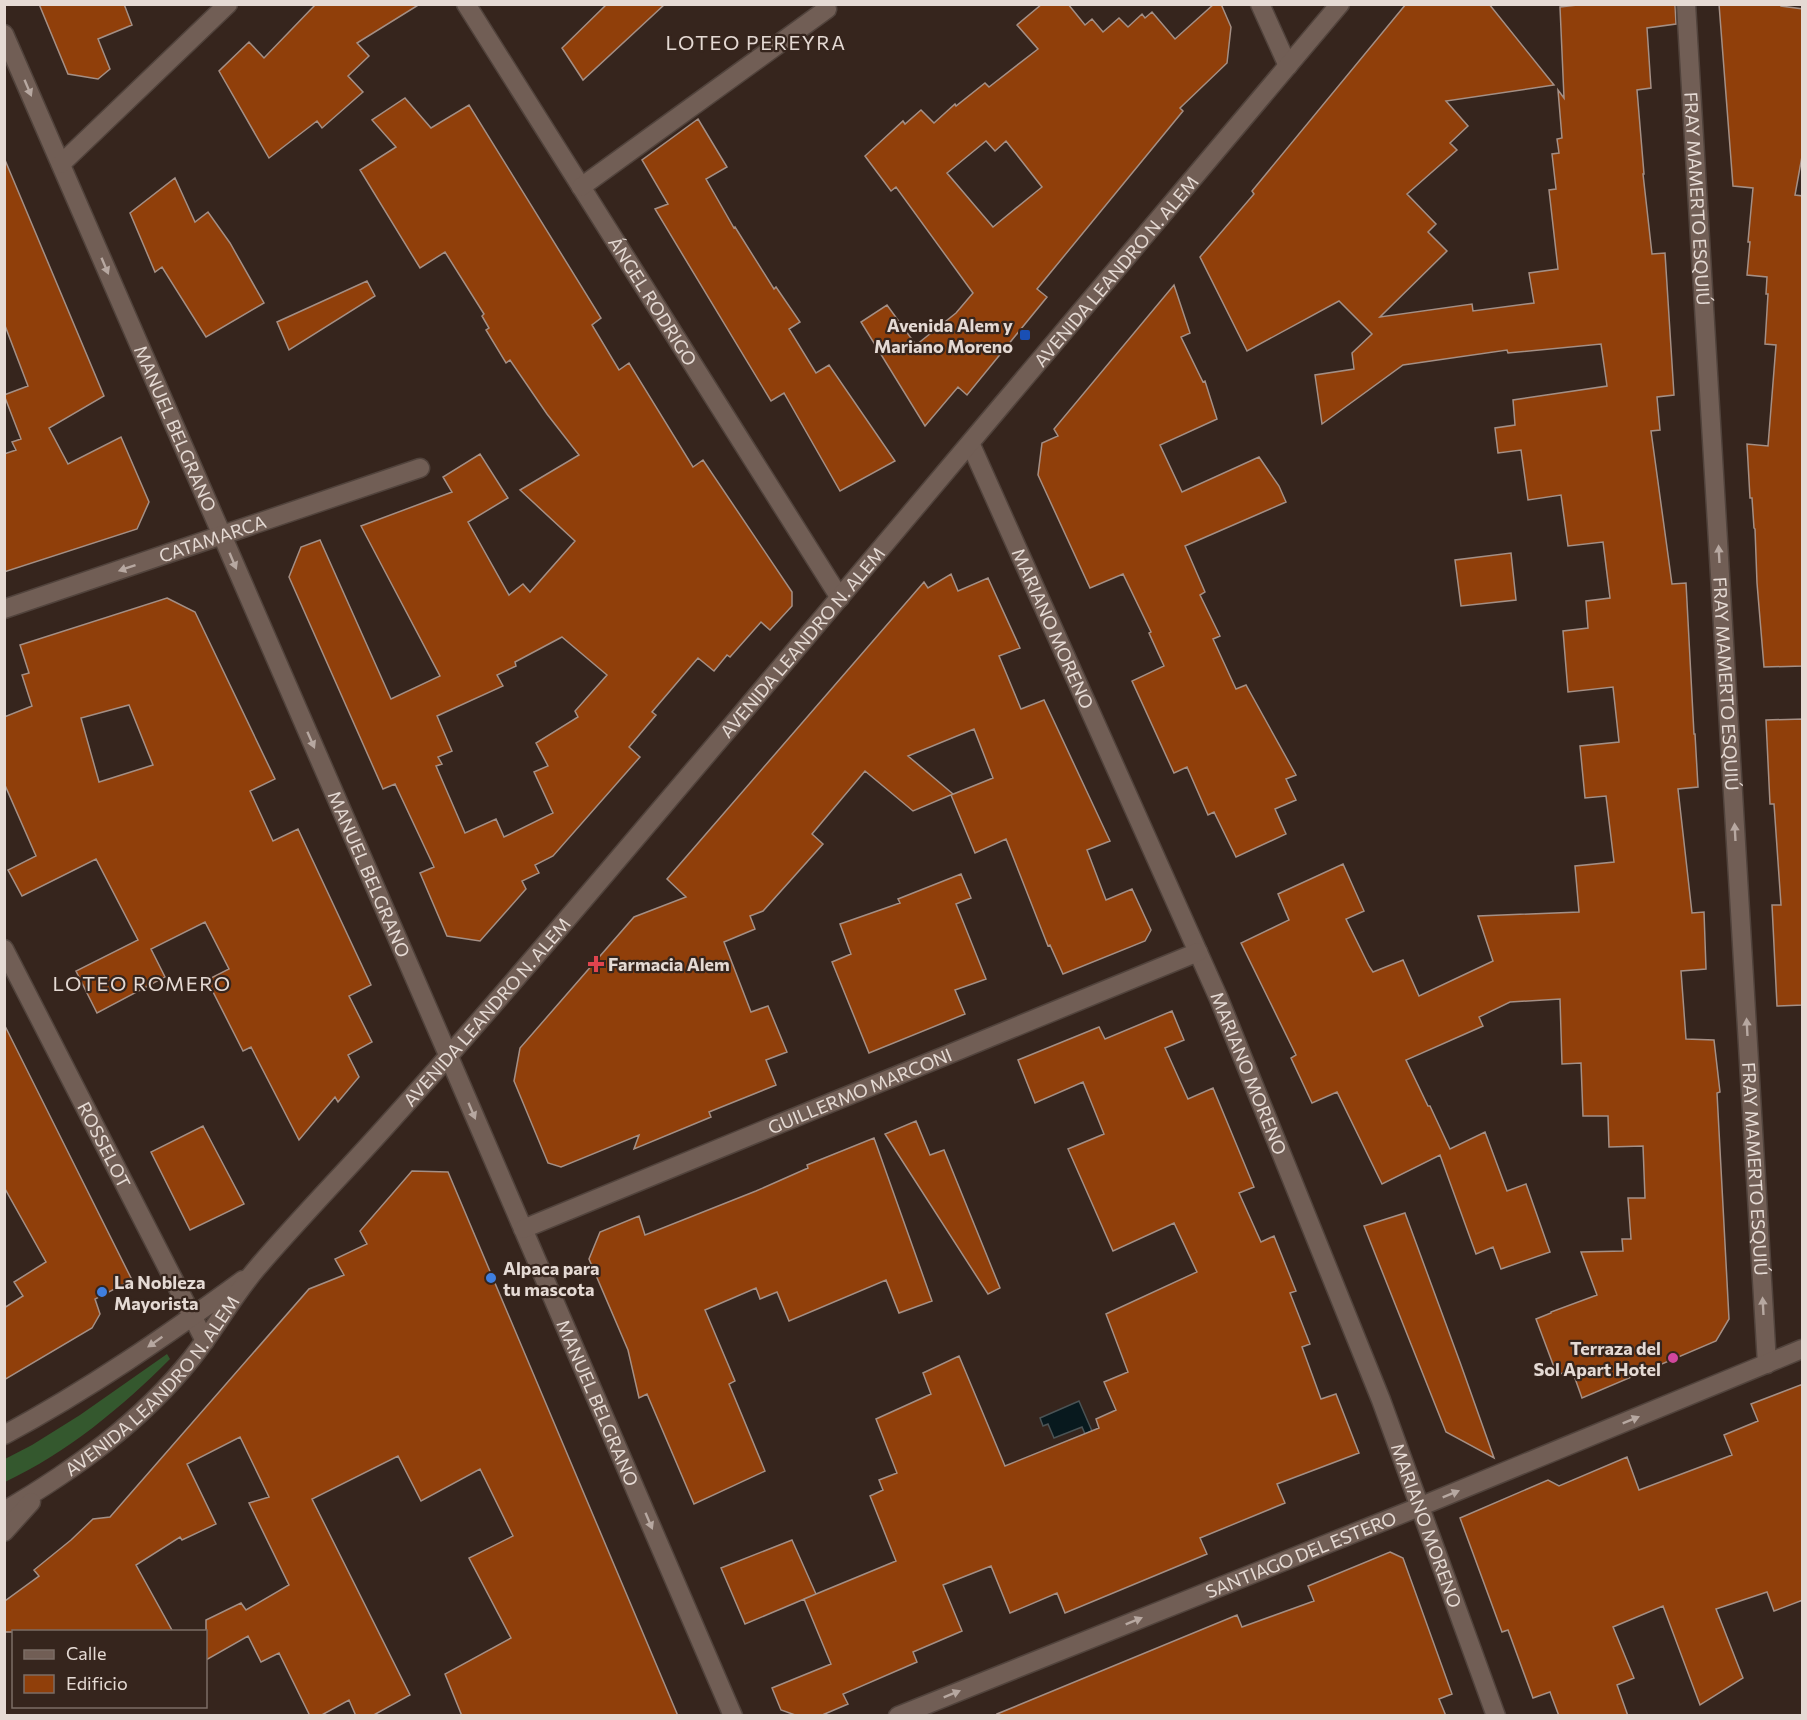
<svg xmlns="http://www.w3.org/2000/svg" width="1807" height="1720" viewBox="0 0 1807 1720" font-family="Commissioner,sans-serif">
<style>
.green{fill:#34582e}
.water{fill:#08191e;stroke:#4a5355;stroke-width:1.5}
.building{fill:#903f0a;stroke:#a48f85;stroke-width:1.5;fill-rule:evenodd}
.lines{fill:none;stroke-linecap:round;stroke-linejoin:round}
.minor-casing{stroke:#51433c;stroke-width:21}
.tertiary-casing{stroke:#51433c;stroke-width:21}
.minor{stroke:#715e55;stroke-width:18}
.tertiary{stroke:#715e55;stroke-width:18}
.oneway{fill:#b7a8a1}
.transit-dot{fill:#1a4fb4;stroke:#36251d;stroke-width:2}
.health-dot{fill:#e0444e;stroke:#36251d;stroke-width:2}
.shop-dot{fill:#3f7fe0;stroke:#36251d;stroke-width:2}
.hotel-dot{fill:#d1479c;stroke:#36251d;stroke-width:2}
.labels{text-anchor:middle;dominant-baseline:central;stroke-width:4.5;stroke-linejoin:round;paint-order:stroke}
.street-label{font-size:18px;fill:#e5dad4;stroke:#36251d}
.poi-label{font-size:18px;font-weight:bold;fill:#e5dad4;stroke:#36251d;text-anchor:start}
.neighbourhood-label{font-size:20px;letter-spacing:1.5px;fill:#e5dad4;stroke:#36251d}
</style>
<rect width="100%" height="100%" fill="#36251d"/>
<!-- green -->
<path class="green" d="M167 1354 170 1359C122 1407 67 1453 5 1482V1459L32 1445 80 1415Z"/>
<!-- water -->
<path class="water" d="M1079 1401 1092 1431 1085 1434 1082 1427 1054 1438 1048 1424 1043 1426 1040 1418Z"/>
<!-- building -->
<path class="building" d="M39 4H124L132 25 98 39 110 69 98 79 68 74Z
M316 4H420L357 43 369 56 348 76 363 92 322 128 317 121 269 158 219 71 249 42 264 58Z
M607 4H665L583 80 562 48Z
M1042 4H1068L1085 25 1092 19 1103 32 1119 18 1128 27 1142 14 1145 18 1152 12 1175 39 1214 4H1221L1231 27 1227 63 1180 108 1183 111 1037 289 1047 297 967 395 958 387 925 426 861 322 887 305 916 345 956 313 973 293 896 187 891 191 865 156 903 121 905 124 921 110 934 123 955 104 956 106 985 83 989 87 1038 49 1017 25ZM986 141 995 151 1006 141 1042 187 993 227 947 173Z
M1406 4H1489L1554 85 1446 101 1468 126 1450 143 1457 150 1407 194 1436 224 1428 232 1447 251 1380 317 1472 304 1473 311 1534 303 1529 273 1558 269 1549 190 1556 189 1552 154 1559 153 1557 139 1562 138 1558 90 1564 98 1560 7 1586 4H1675L1676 24 1647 28 1651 88 1637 90 1644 174H1643L1652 254 1665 253 1674 395 1657 397 1660 430 1651 431 1672 584 1686 583 1694 734H1695L1698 787 1678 789 1692 913 1704 912 1706 969 1681 971 1686 1039 1714 1040 1720 1092 1717 1093 1729 1319 1716 1341 1582 1398 1572 1370 1557 1375 1536 1319 1551 1313V1312L1597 1295 1581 1252 1623 1251 1622 1239H1631L1628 1198H1645L1643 1146 1609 1147 1608 1116H1583L1581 1063 1562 1064 1560 999 1510 1002 1479 1017 1483 1026 1406 1060 1428 1106H1430L1450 1149 1485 1132 1507 1191 1526 1184 1550 1252 1501 1269 1493 1247 1476 1254 1440 1155 1382 1184 1337 1092 1312 1103 1291 1058 1296 1055 1241 943 1289 920 1278 894 1343 864 1364 911 1346 919 1369 966 1373 972 1403 960 1419 996 1493 961 1478 916 1579 912 1575 866 1614 862 1606 796 1585 798 1580 746 1619 742 1613 687 1568 692 1563 631 1588 628 1586 601 1610 598 1603 542 1568 546 1561 495 1528 500 1521 450 1498 453 1495 428 1515 425 1513 400 1607 386 1601 344 1508 353 1507 350 1403 365 1322 424 1315 375 1354 369 1352 353 1372 334 1339 301 1247 351 1200 257 1254 194 1252 191Z
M1719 4H1781V6L1803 9V151L1795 195 1803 196V666L1764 667 1757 583 1755 529 1754 528 1752 498H1750L1747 444 1768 446 1776 345 1765 344 1768 294H1766L1767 277 1747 275 1750 242H1748L1753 188 1733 186Z
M405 98 431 128 469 105 601 318 592 325 619 370 629 363 693 467 703 460 792 592V606L770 630 761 622 730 657 727 655 714 671 698 658 652 712 656 715 629 747 640 757 553 856 535 865 539 873 522 881 526 889 480 941 447 936 420 873 434 867 395 784 383 789 289 577 301 547 320 540 391 699 440 676 361 526 452 492 443 477 480 454 508 498 468 522 509 595 523 584 530 592 575 541 520 490 579 455 547 414 510 360 506 363 486 330 489 328 482 316 484 314 445 252 420 268 360 170 396 147 372 120ZM562 637 607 675 575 711 578 717 536 743 548 766 534 772 553 813 504 837 496 819 465 833 436 766 442 764 438 757 452 751 437 716 503 686 497 675 516 666 515 662Z
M698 119 727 167 706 179 734 228 735 227 774 289 776 287 800 322 789 329 816 373 829 365 895 461 840 491 784 393 771 401 655 209 668 204 642 160Z
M5 160 104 396 49 428 68 464 121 437 149 502 137 529 4 572V454L16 450 12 442 21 439 4 395 28 386 4 323Z
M175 178 195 222 208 212 230 243 264 303 206 337 162 267 155 272 130 213Z
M367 281 375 296 289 350 277 322Z
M1174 285 1190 333 1181 337 1203 382 1205 381 1217 419 1160 445 1182 492 1259 457 1279 486 1286 502 1185 546 1205 592 1200 595 1220 636 1213 639 1236 689 1246 685 1296 775 1286 779 1296 800 1275 809 1286 834 1236 857 1214 812 1208 815 1187 767 1174 773 1132 681 1164 666 1149 633 1151 632 1123 574 1090 588 1038 475 1042 443 1058 436 1054 429Z
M1511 553 1516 600 1461 606 1455 560Z
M951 574 958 591 988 578 1020 648 999 656 1021 709 1044 700 1110 841 1087 850 1106 900 1132 889 1151 930 1145 941 1063 974 1050 945 1048 946 1006 839 975 853 951 795 993 778 974 729 908 756 953 794 913 811 865 771 812 834 823 844 763 911 750 916 755 929 724 942 751 1012 768 1006 787 1052 766 1060 776 1085 709 1112 711 1117 634 1149 639 1135 561 1167 548 1163 514 1081 520 1048 634 917 686 897 667 879 924 582 928 588Z
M167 598 195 612 275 779 250 791 273 841 298 829 371 985 349 996 372 1042 348 1055 359 1077 338 1102 335 1097 299 1140 251 1047 243 1051 207 980 229 969 205 922 151 949 165 977 97 1013 76 971 138 940 96 859 22 896 8 870 36 856 4 783V717L32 706 22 675 29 673 20 645ZM129 705 153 765 99 782 81 718Z
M1803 719V1005L1777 1006 1772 905H1781L1774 804H1770L1766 720Z
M961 874 971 898 956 904 986 979 955 990 965 1014 869 1053 832 962 851 954 840 924 900 903 898 899Z
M1172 1011 1184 1040 1165 1048 1188 1099 1213 1088 1254 1187 1239 1193 1261 1242 1274 1236 1296 1291 1290 1293 1310 1344 1302 1347 1321 1399 1336 1394 1359 1453 1277 1484 1285 1503 1200 1538 1207 1554 1065 1613 1057 1593 1010 1613 991 1566 943 1585 962 1631 913 1652 917 1662 843 1694 848 1704 820 1716H798L781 1710 772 1688 831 1664 804 1599 896 1561 870 1496 883 1490 879 1480 897 1473 876 1419 931 1394 923 1373 959 1356 1005 1466 1099 1428 1096 1419 1116 1410 1104 1382 1128 1372 1106 1314 1197 1272 1174 1223 1113 1251 1068 1149 1104 1134 1083 1082 1035 1103 1018 1060 1099 1027 1105 1039Z
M4 1024 132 1280 95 1299 100 1314 92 1328 4 1380V1308L23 1296 14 1282 46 1262 4 1187Z
M916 1121 930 1155 944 1150 1000 1288 988 1294 885 1134Z
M203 1126 244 1204 190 1230 151 1152Z
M874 1138 932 1301 899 1313 886 1280 789 1321 777 1292 760 1299 756 1288 705 1310 735 1381 729 1384 765 1471 694 1504 647 1394 639 1398 628 1350 589 1259 600 1232 639 1216 645 1235 756 1191 808 1168 807 1165Z
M412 1171 448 1172 678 1716H462L445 1674 511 1638 469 1558 513 1536 480 1469 421 1501 398 1456 312 1499 410 1695 372 1716H356L349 1700 320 1716H310L279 1653 261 1662 248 1636 206 1660V1620L241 1603 246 1610 289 1585 249 1503 269 1497 240 1437 187 1464 216 1524 182 1540 180 1537 136 1565 173 1632H5V1601L39 1576 34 1570 71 1540 93 1519 110 1517 309 1289 344 1275 335 1259 367 1244 360 1231Z
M1405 1213 1461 1365 1494 1458 1446 1432 1364 1226Z
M1803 1384V1600L1774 1611 1767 1592 1716 1609 1743 1678 1700 1705 1663 1606 1613 1627 1634 1678 1617 1685 1628 1716H1559L1550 1692 1533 1698 1508 1630 1502 1632 1460 1518 1548 1480 1559 1486 1627 1457 1639 1490 1732 1455 1724 1435 1758 1421 1751 1404Z
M792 1540 816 1594 745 1624 721 1568Z
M1390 1552 1403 1558 1452 1694 1439 1699 1446 1716H998L997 1714 1237 1615 1242 1627 1314 1601 1308 1586Z"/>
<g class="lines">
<!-- minor casing -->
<g class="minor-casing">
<g id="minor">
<path id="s1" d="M466 4 840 598"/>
<path d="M1260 4 1288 66"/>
<path id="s2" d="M1686 4 1767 1364"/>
<path id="s3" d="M4 34 449 1057 733 1716"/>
<path d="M61 164 228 4"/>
<path d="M581 187 827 9"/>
<path id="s4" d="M971 445 1219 999 1381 1400 1496 1716"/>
<path id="s5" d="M4 609 420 468"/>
<path id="s6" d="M4 949 205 1341"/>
<path id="s7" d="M523 1229 1198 952"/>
<path id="s8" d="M898 1716 1419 1507 1802 1349"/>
</g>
</g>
<!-- tertiary casing -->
<g class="tertiary-casing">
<g id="tertiary">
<path d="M4 1435C88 1390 166 1336 243 1280"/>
<path id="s9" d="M4 1511C74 1470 141 1422 192 1358 215 1329 233 1296 257 1268 299 1219 344 1173 387 1125 507 992 622 854 738 718 939 481 1140 243 1340 4"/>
<path d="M4 1532 31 1502"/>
</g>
</g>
<!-- minor -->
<use href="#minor" class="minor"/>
<!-- tertiary -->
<use href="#tertiary" class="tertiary"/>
</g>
<!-- one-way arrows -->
<defs><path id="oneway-solid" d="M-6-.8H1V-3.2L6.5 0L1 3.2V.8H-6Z" transform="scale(1.5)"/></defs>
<g class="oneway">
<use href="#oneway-solid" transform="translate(28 88) rotate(67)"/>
<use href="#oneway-solid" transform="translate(105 266) rotate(67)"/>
<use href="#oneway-solid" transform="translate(1719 554) rotate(-93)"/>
<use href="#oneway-solid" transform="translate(233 561) rotate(67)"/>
<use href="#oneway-solid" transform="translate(127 568) rotate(161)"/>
<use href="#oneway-solid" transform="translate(311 740) rotate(66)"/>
<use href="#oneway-solid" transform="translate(1735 832) rotate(-93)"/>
<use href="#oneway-solid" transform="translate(1747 1027) rotate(-93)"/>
<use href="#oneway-solid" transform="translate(472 1111) rotate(67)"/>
<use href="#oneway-solid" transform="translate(1763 1306) rotate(-93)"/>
<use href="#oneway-solid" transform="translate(155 1342) rotate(145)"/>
<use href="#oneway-solid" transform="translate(1631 1420) rotate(-22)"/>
<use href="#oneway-solid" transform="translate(1451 1494) rotate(-22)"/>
<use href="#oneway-solid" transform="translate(649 1521) rotate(67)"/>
<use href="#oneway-solid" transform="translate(1134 1621) rotate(-22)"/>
<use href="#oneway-solid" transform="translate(952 1694) rotate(-22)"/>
</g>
<!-- markers -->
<rect class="transit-dot" x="1019" y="329" width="12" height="12" rx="3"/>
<path class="health-dot" d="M593 955h6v6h6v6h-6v6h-6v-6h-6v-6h6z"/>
<g class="shop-dot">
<circle cx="491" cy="1278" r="6"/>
<circle cx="102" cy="1292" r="6"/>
</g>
<circle class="hotel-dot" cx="1673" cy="1358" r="6"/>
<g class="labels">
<!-- street labels -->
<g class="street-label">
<text stroke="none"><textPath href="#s2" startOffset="195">FRAY MAMERTO ESQUIÚ</textPath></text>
<text stroke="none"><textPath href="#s9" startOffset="1671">AVENIDA LEANDRO N. ALEM</textPath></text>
<text stroke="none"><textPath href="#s1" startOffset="351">ÁNGEL RODRIGO</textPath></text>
<text stroke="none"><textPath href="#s3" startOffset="430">MANUEL BELGRANO</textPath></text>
<text stroke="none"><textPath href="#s5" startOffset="220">CATAMARCA</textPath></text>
<text stroke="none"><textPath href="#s4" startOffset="201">MARIANO MORENO</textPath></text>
<text stroke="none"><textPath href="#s9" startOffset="1185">AVENIDA LEANDRO N. ALEM</textPath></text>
<text stroke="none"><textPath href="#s2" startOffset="681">FRAY MAMERTO ESQUIÚ</textPath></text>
<text stroke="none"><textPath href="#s3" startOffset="916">MANUEL BELGRANO</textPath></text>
<text stroke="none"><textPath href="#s9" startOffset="699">AVENIDA LEANDRO N. ALEM</textPath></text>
<text stroke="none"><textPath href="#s4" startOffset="687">MARIANO MORENO</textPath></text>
<text stroke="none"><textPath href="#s7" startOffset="364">GUILLERMO MARCONI</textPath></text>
<text stroke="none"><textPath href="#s6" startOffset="220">ROSSELOT</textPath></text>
<text stroke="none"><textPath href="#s2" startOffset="1167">FRAY MAMERTO ESQUIÚ</textPath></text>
<text stroke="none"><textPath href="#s9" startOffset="196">AVENIDA LEANDRO N. ALEM</textPath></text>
<text stroke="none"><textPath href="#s3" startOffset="1492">MANUEL BELGRANO</textPath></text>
<text stroke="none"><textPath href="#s4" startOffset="1173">MARIANO MORENO</textPath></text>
<text stroke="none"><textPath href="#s8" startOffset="434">SANTIAGO DEL ESTERO</textPath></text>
</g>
<!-- poi labels -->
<g class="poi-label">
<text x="1013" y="325" text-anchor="end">Avenida Alem y<tspan x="1013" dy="21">Mariano Moreno</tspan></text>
<text x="608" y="964">Farmacia Alem</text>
<text x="503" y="1268">Alpaca para<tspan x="503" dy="21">tu mascota</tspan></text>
<text x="114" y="1282">La Nobleza<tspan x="114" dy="21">Mayorista</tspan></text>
<text x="1661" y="1348" text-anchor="end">Terraza del<tspan x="1661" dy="21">Sol Apart Hotel</tspan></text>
</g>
<!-- neighbourhood labels -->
<g class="neighbourhood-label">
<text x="756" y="42">LOTEO PEREYRA</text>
<text x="142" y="983">LOTEO ROMERO</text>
</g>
</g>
<!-- border -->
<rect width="1807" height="1720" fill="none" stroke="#e5dad4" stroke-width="12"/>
<!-- legend -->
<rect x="12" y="1630" width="195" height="78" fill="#36251d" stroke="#7c6d66" stroke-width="1.5"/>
<rect x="24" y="1650" width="30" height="9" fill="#715e55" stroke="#7c6d66" stroke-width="1.5"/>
<text x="66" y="1660" font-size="18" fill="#e5dad4">Calle</text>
<rect x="24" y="1675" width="30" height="18" fill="#903f0a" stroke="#7c6d66" stroke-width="1.5"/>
<text x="66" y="1690" font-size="18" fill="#e5dad4">Edificio</text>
</svg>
